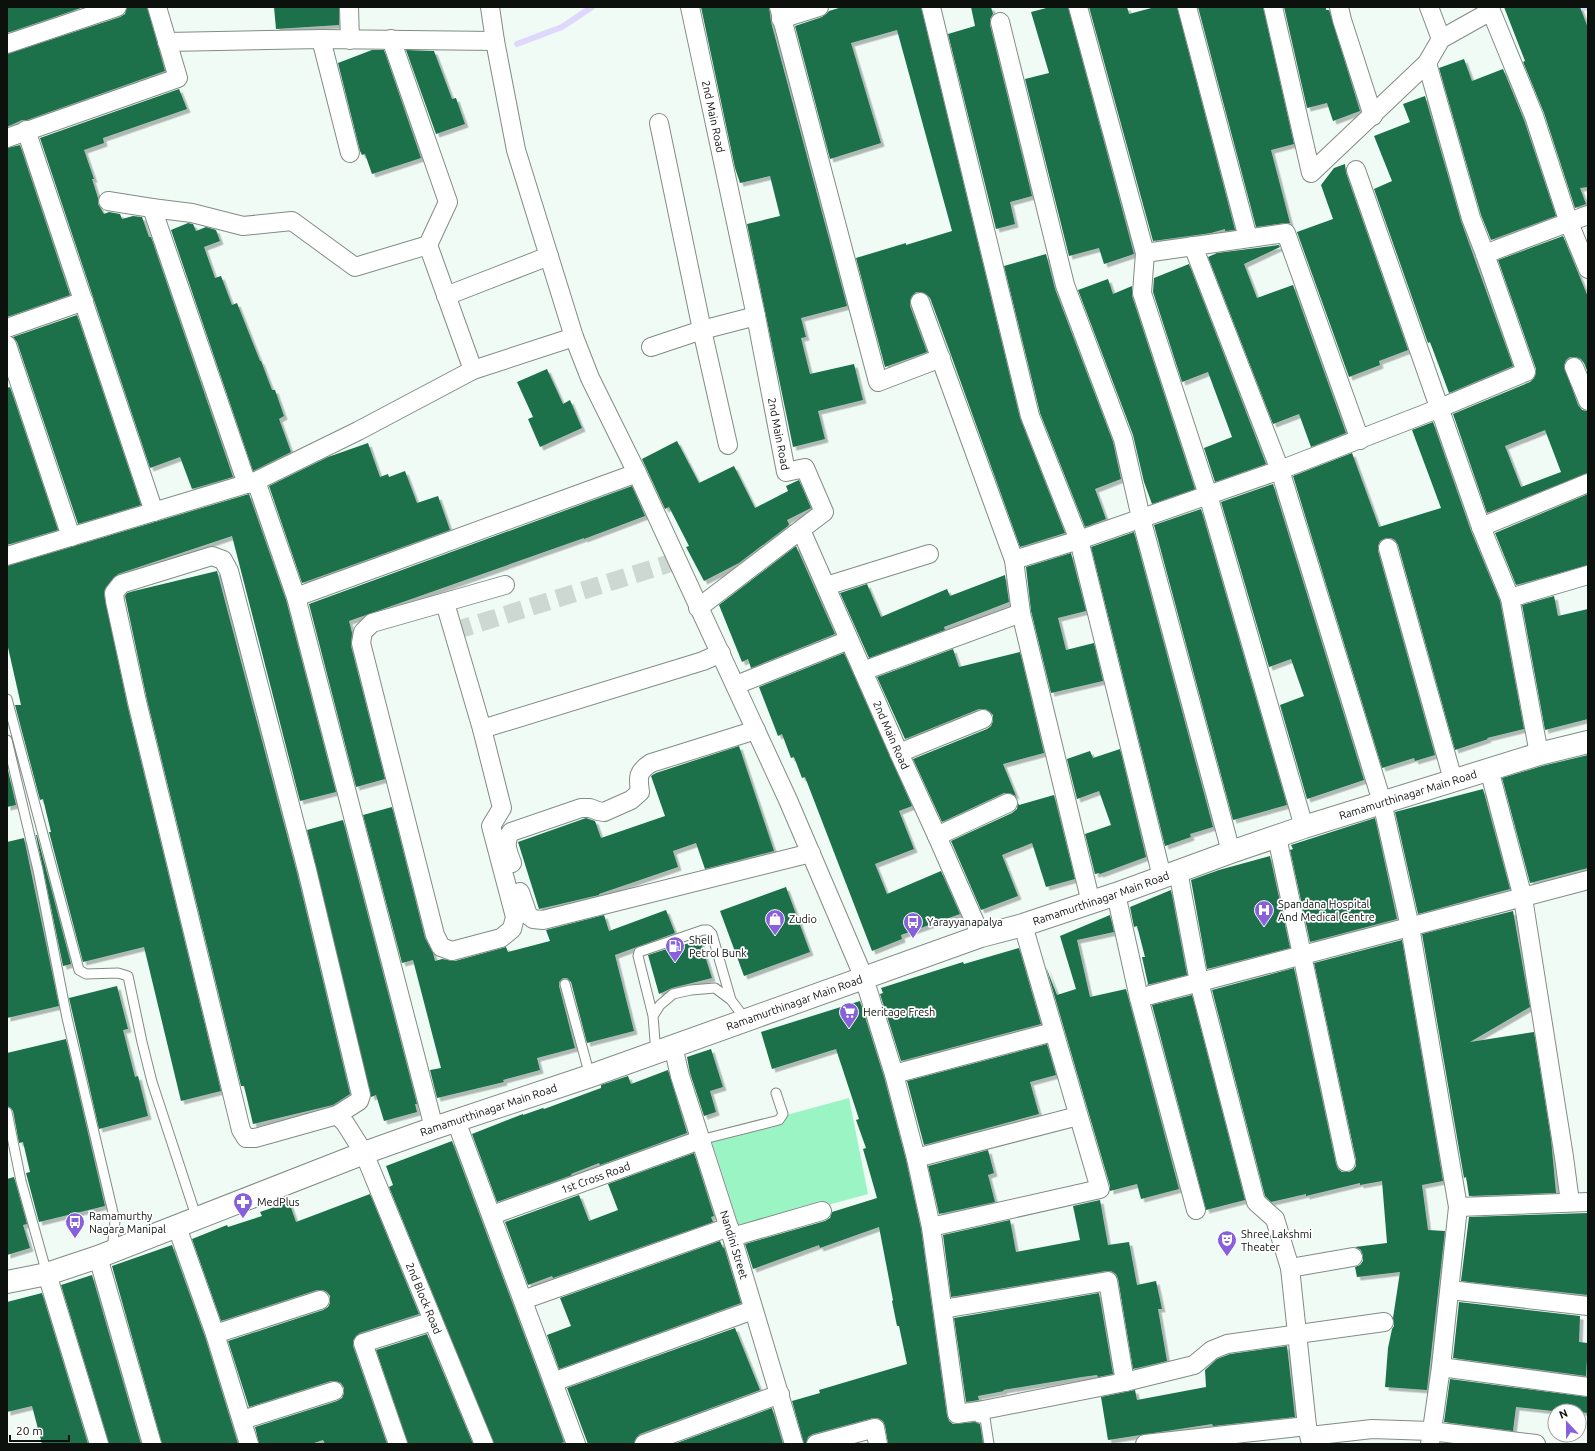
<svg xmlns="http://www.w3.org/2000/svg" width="1595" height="1451" viewBox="0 0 1595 1451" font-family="Ubuntu,sans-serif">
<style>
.green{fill:#9af4c4}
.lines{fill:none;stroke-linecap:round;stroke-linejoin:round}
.stream{stroke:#dfd8fc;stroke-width:6}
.building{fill:#1a714b;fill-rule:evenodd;filter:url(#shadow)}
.street-tunnel{stroke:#cdd8d2;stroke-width:18;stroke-dasharray:18 9;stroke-linecap:butt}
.lane-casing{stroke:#818c85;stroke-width:11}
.street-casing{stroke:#818c85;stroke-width:20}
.secondary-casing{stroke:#818c85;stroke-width:24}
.lane{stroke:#fff;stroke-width:9}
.street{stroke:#fff;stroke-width:18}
.secondary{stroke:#fff;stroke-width:22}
.labels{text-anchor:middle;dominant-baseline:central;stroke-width:3.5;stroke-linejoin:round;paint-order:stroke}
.street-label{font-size:11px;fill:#0d110e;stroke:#fff}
.poi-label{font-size:11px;fill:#0d110e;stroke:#fff;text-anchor:start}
</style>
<defs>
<filter id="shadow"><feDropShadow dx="3.5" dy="3.5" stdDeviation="0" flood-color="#0004"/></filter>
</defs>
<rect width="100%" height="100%" fill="#effbf4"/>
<!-- green -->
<path class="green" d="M849 1098 868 1194 740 1229 710 1136Z"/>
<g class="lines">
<!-- stream -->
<path class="stream" d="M1580 7 1588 8
M517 44 562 27 592 7"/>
</g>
<!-- building -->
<path class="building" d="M7 7H84L7 33Z
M127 7H147L165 71 27 120H22L7 127V54L120 17 125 14Z
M274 7H339V25L276 29Z
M701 7H769L771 22 847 306 801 318 806 337 801 338 810 374 854 364 863 400 818 411 825 439 793 447 747 224 780 216 770 176 740 183 735 168Z
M842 7H921L1020 418 1065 533 1020 547 951 355 930 298 926 294 921 292H916L912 296 910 301V306L927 352 885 367 856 258 906 243V245L952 231 897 30 851 43 881 143 830 159 795 26 822 17 826 14 829 11Z
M971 7H991L993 14 990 19V25L1032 196 1010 202 1015 224 996 229 948 34 975 26Z
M1050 7H1068L1134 254 1104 264 1099 248 1069 256 1025 79 1049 73 1031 12Z
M1089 7H1127L1129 14 1155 7H1177L1235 230 1225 231V229L1211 233 1153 241Z
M1198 7H1263L1294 144 1271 150 1290 223H1285L1256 227Z
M1284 7H1326V10H1329L1360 111 1333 121 1327 103 1307 108Z
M1504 7H1580L1588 28V187L1580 188 1586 204 1575 208 1544 113 1523 62 1525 61Z
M372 50H384L421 158 372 174 365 154 362 155 360 151 338 63Z
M406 50 434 51 452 99 456 98 465 124 436 134Z
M1464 59 1472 81 1503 69 1524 120 1556 216 1491 240 1481 215 1439 68Z
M179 89 187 109 103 138 104 143 84 150 94 179H92L98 198V204L104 214 109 212 120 214 122 219 133 216 142 217 149 237H151L233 477 192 489 180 457 150 468 40 138Z
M1425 96 1461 221 1513 366 1449 393 1430 342 1428 343 1374 189 1392 181 1374 136 1410 122 1403 104Z
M20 145 70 295 7 317V148Z
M1345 164 1346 173 1408 350 1379 361 1380 365 1349 377 1297 232 1333 219 1321 185 1334 168Z
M188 223 193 224 196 231 206 227 216 230 220 241 204 247 215 278 221 276 232 305 237 303 260 361H261L272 390H275L284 416 279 419 291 452 253 471 171 230Z
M1563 236 1588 297V373L1584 363 1581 359 1576 357H1570L1566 360 1564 366 1578 405 1582 410 1588 411V473L1487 513 1453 414 1530 382 1534 378 1536 373V369L1498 260ZM1545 430 1561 472 1521 487 1505 446Z
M1279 245 1280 247 1244 264 1257 298 1293 285 1346 433 1311 447 1299 414 1273 424 1208 257 1217 253Z
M1046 254 1055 289 1113 442 1121 479 1095 489 1106 519 1085 527 1040 413 1004 266Z
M1189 264 1266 464 1215 482 1204 448 1232 437 1208 372 1182 382 1153 292 1154 278Z
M1108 279 1113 294 1132 286V296L1195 489 1152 504 1144 482 1133 435 1078 290Z
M77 315 141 505 78 524 17 342 13 337Z
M547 369 563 404 570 400 582 428 540 447 528 419 533 417 517 382Z
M10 387 58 530 7 545V388Z
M1433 422 1471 531 1500 601 1524 729 1487 738 1488 739 1455 750 1398 545 1395 540 1391 538H1386L1380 541 1378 546V551L1435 755 1415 761 1414 758 1382 768 1293 476 1352 453 1379 527 1441 508 1412 430Z
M677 441 699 483 734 466 755 508 788 491 786 486 799 480 811 508 787 520 789 524 788 526 739 563 704 581 686 547 689 546 669 507 665 509 642 459Z
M368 443 380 477 388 474 389 477 405 471 417 503 438 496 450 530 302 583 269 486 328 457Z
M1273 484 1364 780 1307 799 1280 705 1304 696 1291 659 1269 667 1221 502Z
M632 486 645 516 584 539V538L349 621 352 633 351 646 385 779 356 787 309 604Z
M249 494 286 600 336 792 300 801 232 536 118 574 106 587 104 594 127 704 221 1091 181 1101 144 947 83 962 49 832H51L43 799 40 800 15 705H21L7 643V566Z
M1588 494V565L1516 585 1495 533Z
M1201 509 1287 805 1233 820 1154 525Z
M1134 532 1213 827 1190 834 1191 837 1165 846 1091 547Z
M796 546 835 634 751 668 748 659 742 662 719 605Z
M1071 553 1086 611 1058 618 1066 650 1094 643 1103 681 1051 693 1031 611 1026 567Z
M217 571 297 873 350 1094 333 1105 253 1124 244 1086H241L147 700 125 596 127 593 134 591Z
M1005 575 1009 602 944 627 945 630 869 658 840 593 867 584 881 617 947 589 950 596Z
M1554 596 1558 616 1588 609V719L1545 730 1522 605Z
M953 649 959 667 1020 652 1044 753 1003 764 1016 796 1009 793H1004L942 822 913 759 987 729 991 726 993 721V715L989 711 985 709H979L905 739 877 677Z
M844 653 912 806 899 811 914 849 875 864 887 894 941 871 960 914 901 935 902 939 872 951 805 777 802 778 794 757 791 758 782 734 778 736 759 687Z
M739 746 774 851 705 869 696 843 673 851 678 867 599 894V895L539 909 518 842 586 818 595 821 601 838 665 816 651 776 656 773Z
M1120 749 1146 857 1100 874 1099 873 1095 874 1085 834 1111 825 1099 791 1077 799 1067 759 1090 751 1093 758Z
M1588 755V868L1530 883 1502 778 1542 766Z
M7 766 16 805 7 807Z
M1483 789 1510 889 1418 914 1395 812Z
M1054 795 1075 879 1046 887 1032 843 1002 855 1018 896 981 910 951 841 1012 813 1017 809 1018 803 1019 805Z
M392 807 425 938 433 953 435 961 442 959 455 961 506 947 508 952 550 941 546 930 604 915 609 931 666 910 675 933 615 955 634 1031 587 1043 571 982 567 978H563L559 982V986L575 1048 537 1058 540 1070 503 1080 504 1082 437 1098 430 1070 441 1068 413 960 402 963 363 815Z
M1375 818 1397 919 1310 942 1290 850 1293 849 1291 845Z
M343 820 417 1104H415L417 1112 384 1121 376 1095 371 1097 307 830Z
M36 835H37L71 964 63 966Z
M24 838 59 1006 7 1018V842Z
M1270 856 1290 948 1207 969 1191 880 1219 870Z
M786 887 810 952 744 976 720 911Z
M1171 890 1187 975 1147 985 1148 984 1142 957H1145L1137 926 1134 927 1130 907Z
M1513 911 1530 1007 1470 1042 1534 1032 1551 1139 1556 1193 1469 1196 1466 1177 1464 1178 1422 934Z
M1110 915 1114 932 1077 940 1090 997 1126 989 1179 1189 1141 1199 1137 1184 1110 1191V1186L1046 967 1057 995 1076 989 1060 936Z
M700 940 712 978 672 988 659 994 648 955 679 945V946Z
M1402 940 1443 1181 1422 1185 1428 1230 1445 1231 1427 1390 1385 1387 1388 1348 1392 1329 1394 1326 1393 1318 1400 1272 1357 1277 1355 1267 1360 1265 1363 1261V1256L1361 1250 1355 1247 1387 1243 1382 1181 1360 1185V1183L1306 1196V1194L1271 1202 1265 1196 1212 990 1294 968 1336 1164 1338 1169 1342 1172H1349L1353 1170 1356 1166V1160L1314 963Z
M1019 948 1041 1024 901 1061 880 994 883 993 881 988 963 962 964 964Z
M117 986 128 1029 123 1030 135 1077 138 1076 148 1116 99 1129 69 998Z
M1192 995 1245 1200 1206 1210 1152 1005Z
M860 1001 884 1077 906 1160 921 1229 947 1416 949 1421 953 1424 975 1422 980 1424 983 1444H888L885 1426 883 1421 878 1418H873L813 1434 808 1437 806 1444H804L792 1401 820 1393 819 1390 907 1364 899 1326H897L892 1301 893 1300 879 1227 820 1248 819 1245 753 1269 745 1244 825 1221 830 1218 832 1212 877 1198 863 1149 866 1148 856 1120 859 1119 836 1049 772 1069 761 1032Z
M66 1039 105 1206 39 1222 26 1173 30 1172 23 1142 19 1143 13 1111 11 1108 7 1106V1053Z
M1047 1044 1056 1075 1030 1082 1039 1114 924 1145 907 1081Z
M711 1049 723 1087 710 1091 716 1112 704 1116 690 1073 687 1057Z
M668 1070 687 1133 600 1165 599 1163 571 1174 572 1175 497 1202 472 1134 523 1114V1115L543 1108 544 1109 601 1088V1085L628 1076 631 1084Z
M452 1141 564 1442 559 1444H494L389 1187 393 1185 386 1166Z
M988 1150 994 1173 988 1175 995 1202 939 1214 928 1166Z
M694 1153 714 1216 711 1217 713 1222 553 1278 552 1276 528 1285 505 1222 579 1195 589 1221 618 1210 608 1184Z
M14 1177 27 1224 23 1225 30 1248 7 1255V1179Z
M370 1194 419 1314 360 1333 356 1336 353 1341V1346L387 1444H325L323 1440 311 1444H259L255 1427 337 1401 342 1398 344 1393V1388L341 1383 336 1381H331L249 1407 228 1341 323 1310 328 1307 330 1303V1296L327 1292 323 1290H317L221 1321 192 1239 227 1225 228 1227 262 1216 260 1212 289 1202 296 1222Z
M1100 1200 1108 1245 1129 1242 1137 1285 1156 1281 1162 1309H1158L1167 1361 1133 1369 1118 1279 1116 1274 1111 1271H1106L951 1297 943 1235 1010 1220 1016 1252 1080 1240 1073 1206Z
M1588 1213V1295L1461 1281 1469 1217Z
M720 1241 723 1248 724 1247 741 1303 559 1369 547 1335 571 1326 560 1298Z
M172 1245 205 1337 238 1444H162L112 1266Z
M92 1275 141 1444H109L61 1285Z
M42 1293 88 1444H42L32 1406 7 1412V1302Z
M1099 1293 1113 1374 1098 1377 1097 1375 1082 1377 1003 1390 1004 1391 978 1396 979 1400 966 1402 954 1318Z
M1459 1302 1580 1316 1579 1342 1588 1343 1586 1376 1453 1358Z
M735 1328 760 1390 640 1434 636 1438 634 1444H588L567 1388Z
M427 1334 473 1444H408L376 1350Z
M1287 1346 1295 1417 1213 1426 1212 1424 1108 1440 1101 1397 1135 1390 1137 1400 1206 1387 1205 1370 1217 1359 1230 1354Z
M1450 1379 1588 1397V1413L1579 1412V1411L1553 1409V1411L1516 1407 1513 1431 1444 1422Z
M772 1408 783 1444H674Z"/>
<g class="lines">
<!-- street-tunnel -->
<path class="street-tunnel" d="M454 631 677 561"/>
<!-- lane casing -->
<g class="lane-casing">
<path id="lane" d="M7 699 79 970 86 974 118 973 128 976 142 1042 152 1082 197 1219
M7 740 38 870 67 1018 115 1221 112 1251
M565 984 590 1076
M653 1016 638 956 639 952 703 930H708L712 934 731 1000
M656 1053 653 1016 660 1005 673 994 691 990 715 988 731 1000 746 1020
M7 1112 21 1181 47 1274
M700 1140 779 1120 783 1114 776 1093
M979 1413V1418H985L989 1444"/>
</g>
<!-- street casing -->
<g class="street-casing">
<g id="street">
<path d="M349 7 350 40"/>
<path d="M490 7 495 41 516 150 574 337 590 378 637 473 788 800 864 978 894 1074"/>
<path id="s1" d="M690 7 756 316 786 472 805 468 824 512 698 608"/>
<path d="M779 7 878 382 941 358"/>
<path d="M931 7 1030 416 1079 540 1162 877"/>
<path d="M1078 7 1145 253 1142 293 1208 495 1304 827"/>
<path d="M1187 7 1248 238"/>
<path d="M1273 7 1311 173 1427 63 1441 39 1491 11 1534 116 1569 223 1588 269"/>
<path d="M1339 7 1342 20 1373 116"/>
<path d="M1429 7 1441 39"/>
<path d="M781 19 819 7"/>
<path d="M1000 22 1065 285 1123 439 1141 518 1231 852"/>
<path d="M321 39 350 153"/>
<path d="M391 39 448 202 428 245"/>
<path d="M167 42 321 39 495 41"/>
<path d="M7 44 117 7"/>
<path d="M1427 63 1471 218 1485 254"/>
<path d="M659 123 702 330 728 445"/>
<path d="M26 130 154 512"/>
<path d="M7 138 178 78 157 7"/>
<path d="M1356 170 1481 527 1510 598 1539 754"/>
<path d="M108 201 152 208"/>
<path d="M1193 246 1280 470 1382 802 1410 927 1458 1207 1441 1367 1430 1444"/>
<path d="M1145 253 1286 233 1360 440"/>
<path d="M446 296 549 256"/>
<path d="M920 302 1014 560 1021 613 1091 903"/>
<path d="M7 328 84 301"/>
<path d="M7 345 71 537"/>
<path d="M651 347 702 330 756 316"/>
<path d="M1574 367 1588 401"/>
<path d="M256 481 296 597 434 1128"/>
<path d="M247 484 152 208 192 213 243 226 292 221 355 267 428 245 473 370 574 337"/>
<path d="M1481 527 1588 483"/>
<path id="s2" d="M801 530 899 753 937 836 981 936"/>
<path d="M1388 548 1453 780"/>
<path d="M7 556 256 481 358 431 473 370"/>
<path d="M1014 560 1079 540 1280 470 1440 408 1526 372 1485 254 1588 215"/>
<path d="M826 586 929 554"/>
<path d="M296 597 637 473"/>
<path d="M1510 598 1588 575"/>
<path d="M445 603 482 729 502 808 491 826 515 917 512 929 501 938 452 951 441 947 435 935 361 643 363 632 372 623 505 585"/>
<path d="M863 671 1021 613"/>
<path d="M736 685 849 640"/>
<path d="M482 729 703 661 721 653"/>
<path d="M899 753 983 719"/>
<path d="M1489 769 1523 898 1564 1157 1570 1202"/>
<path d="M937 836 1008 803"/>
<path d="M1277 837 1346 1162"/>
<path d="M512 863C508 852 503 843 511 832L581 808H590L598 811 604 812 631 800 640 792C638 777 637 772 651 763L756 730"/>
<path d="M1178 871 1199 982 1256 1202 1275 1219 1290 1268 1307 1426 1311 1444"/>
<path d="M520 892 528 915 533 919 543 920 811 853"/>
<path d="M1116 894 1139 998 1196 1210"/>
<path d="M1139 998 1588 880"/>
<path d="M1053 1032 894 1074 916 1158 931 1227 957 1414 978 1411 1125 1382 1194 1365 1212 1350 1227 1344 1384 1322"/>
<path id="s3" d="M673 1046 680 1076 732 1237 794 1444"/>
<path id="s4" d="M337 1115 359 1101 361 1095 307 870 229 571 223 560 212 556 121 584 114 593 115 601 137 702 241 1130 246 1138H255L337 1115 345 1123 364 1153 484 1444"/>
<path d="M456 1121 576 1444"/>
<path d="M916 1158 1078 1116"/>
<path d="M1458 1207 1588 1202"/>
<path id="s5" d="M492 1215 700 1140"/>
<path d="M177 1227 215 1334 249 1444"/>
<path d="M931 1227 1100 1189 1023 925"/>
<path d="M732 1237 822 1211"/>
<path d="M98 1257 152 1444"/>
<path d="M1290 1268 1353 1257"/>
<path d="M47 1274 99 1444"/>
<path d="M1450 1290 1588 1306"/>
<path d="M523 1300 729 1227"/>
<path d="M943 1309 1108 1281 1125 1382"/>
<path d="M215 1334 320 1300"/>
<path d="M1441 1367 1588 1387"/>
<path d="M553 1382 753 1310"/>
<path d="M242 1420 334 1391"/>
<path d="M1310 1436 1372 1429 1431 1431 1536 1444"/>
<path d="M398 1444 363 1343 433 1321"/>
<path d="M644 1444 780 1394"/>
<path d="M816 1444 875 1428 878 1444"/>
<path d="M1145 1444 1307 1426"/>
</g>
</g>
<!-- secondary casing -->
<g class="secondary-casing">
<g id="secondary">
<path id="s6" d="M7 1282 47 1274 98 1257 364 1153 434 1128 590 1076 981 936 1023 925 1116 894 1231 852 1304 827 1539 754 1588 742"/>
</g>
</g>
<!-- lane -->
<use href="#lane" class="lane"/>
<!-- street -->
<use href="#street" class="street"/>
<!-- secondary -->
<use href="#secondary" class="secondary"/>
</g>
<!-- icons -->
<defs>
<g id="hospital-pin" transform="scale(1)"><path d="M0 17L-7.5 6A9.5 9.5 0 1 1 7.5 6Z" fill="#8761dc" stroke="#fff"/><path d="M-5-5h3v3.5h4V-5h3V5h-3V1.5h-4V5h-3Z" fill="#fff"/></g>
<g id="shop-pin" transform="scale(1)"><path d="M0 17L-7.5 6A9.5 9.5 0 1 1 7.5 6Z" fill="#8761dc" stroke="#fff"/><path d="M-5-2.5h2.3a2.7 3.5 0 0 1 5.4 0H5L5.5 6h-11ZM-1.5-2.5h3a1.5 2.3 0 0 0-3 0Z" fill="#fff"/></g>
<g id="bus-pin" transform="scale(1)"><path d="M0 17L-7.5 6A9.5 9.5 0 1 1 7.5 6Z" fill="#8761dc" stroke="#fff"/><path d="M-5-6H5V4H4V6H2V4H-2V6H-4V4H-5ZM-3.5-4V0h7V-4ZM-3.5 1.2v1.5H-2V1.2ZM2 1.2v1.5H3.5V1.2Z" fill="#fff"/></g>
<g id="fuel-pin" transform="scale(1)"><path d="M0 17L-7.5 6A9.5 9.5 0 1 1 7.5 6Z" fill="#8761dc" stroke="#fff"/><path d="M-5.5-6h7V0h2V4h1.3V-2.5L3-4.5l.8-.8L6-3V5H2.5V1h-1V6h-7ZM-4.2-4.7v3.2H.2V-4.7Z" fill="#fff"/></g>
<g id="supermarket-pin" transform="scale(1)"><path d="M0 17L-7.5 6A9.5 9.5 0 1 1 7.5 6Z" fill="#8761dc" stroke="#fff"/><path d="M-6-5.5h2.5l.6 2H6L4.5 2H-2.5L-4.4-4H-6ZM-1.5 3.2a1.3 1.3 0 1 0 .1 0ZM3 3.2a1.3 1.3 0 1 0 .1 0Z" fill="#fff"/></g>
<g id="pharmacy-pin" transform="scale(1)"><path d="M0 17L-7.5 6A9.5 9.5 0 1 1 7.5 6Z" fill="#8761dc" stroke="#fff"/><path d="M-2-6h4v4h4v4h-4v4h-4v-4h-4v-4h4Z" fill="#fff"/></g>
<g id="theatre-pin" transform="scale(1)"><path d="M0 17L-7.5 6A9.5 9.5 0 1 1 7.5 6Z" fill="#8761dc" stroke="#fff"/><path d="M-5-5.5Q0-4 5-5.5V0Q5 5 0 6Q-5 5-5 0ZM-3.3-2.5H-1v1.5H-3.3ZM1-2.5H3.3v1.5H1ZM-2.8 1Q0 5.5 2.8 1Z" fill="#fff"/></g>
</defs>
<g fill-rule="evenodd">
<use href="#hospital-pin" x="1264" y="910"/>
<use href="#shop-pin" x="775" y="919"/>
<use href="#bus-pin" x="913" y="922"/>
<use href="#fuel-pin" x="675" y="946"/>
<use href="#supermarket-pin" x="849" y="1012"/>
<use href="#pharmacy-pin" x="243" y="1202"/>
<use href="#bus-pin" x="75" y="1222"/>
<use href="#theatre-pin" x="1227" y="1240"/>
</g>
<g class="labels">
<!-- street labels -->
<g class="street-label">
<text stroke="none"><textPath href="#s1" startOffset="112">2nd Main Road</textPath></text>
<text stroke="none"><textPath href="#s1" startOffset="436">2nd Main Road</textPath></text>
<text stroke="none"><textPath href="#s2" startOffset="224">2nd Main Road</textPath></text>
<text stroke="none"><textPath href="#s6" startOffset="1484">Ramamurthinagar Main Road</textPath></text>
<text stroke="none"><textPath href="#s6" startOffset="1160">Ramamurthinagar Main Road</textPath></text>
<text stroke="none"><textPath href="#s6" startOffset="836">Ramamurthinagar Main Road</textPath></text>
<text stroke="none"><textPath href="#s6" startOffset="512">Ramamurthinagar Main Road</textPath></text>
<text stroke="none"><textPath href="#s5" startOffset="110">1st Cross Road</textPath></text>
<text stroke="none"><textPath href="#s3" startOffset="208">Nandini Street</textPath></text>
<text stroke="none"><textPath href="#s4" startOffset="1563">2nd Block Road</textPath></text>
</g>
<!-- poi labels -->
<g class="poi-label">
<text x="1278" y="904">Spandana Hospital<tspan x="1278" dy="13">And Medical Centre</tspan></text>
<text x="789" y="919">Zudio</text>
<text x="927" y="922">Yarayyanapalya</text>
<text x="689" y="940">Shell<tspan x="689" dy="13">Petrol Bunk</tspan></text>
<text x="863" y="1012">Heritage Fresh</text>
<text x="257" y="1202">MedPlus</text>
<text x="89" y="1216">Ramamurthy<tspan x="89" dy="13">Nagara Manipal</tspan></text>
<text x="1241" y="1234">Shree Lakshmi<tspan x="1241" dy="13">Theater</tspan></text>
</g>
</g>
<!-- border -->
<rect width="1595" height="1451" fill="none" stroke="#0d110e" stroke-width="16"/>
<!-- north arrow -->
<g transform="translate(1567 1423) rotate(338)"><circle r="19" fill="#ffffff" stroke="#9ea09f"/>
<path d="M0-3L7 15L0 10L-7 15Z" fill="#8761dc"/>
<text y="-6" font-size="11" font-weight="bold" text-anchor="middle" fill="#0d110e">N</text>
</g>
<!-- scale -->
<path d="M10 1435v6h59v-6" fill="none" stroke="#0d110e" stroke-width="2"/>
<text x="16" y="1435" font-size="12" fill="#0d110e" stroke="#ffffff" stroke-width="3" paint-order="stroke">20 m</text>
</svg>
